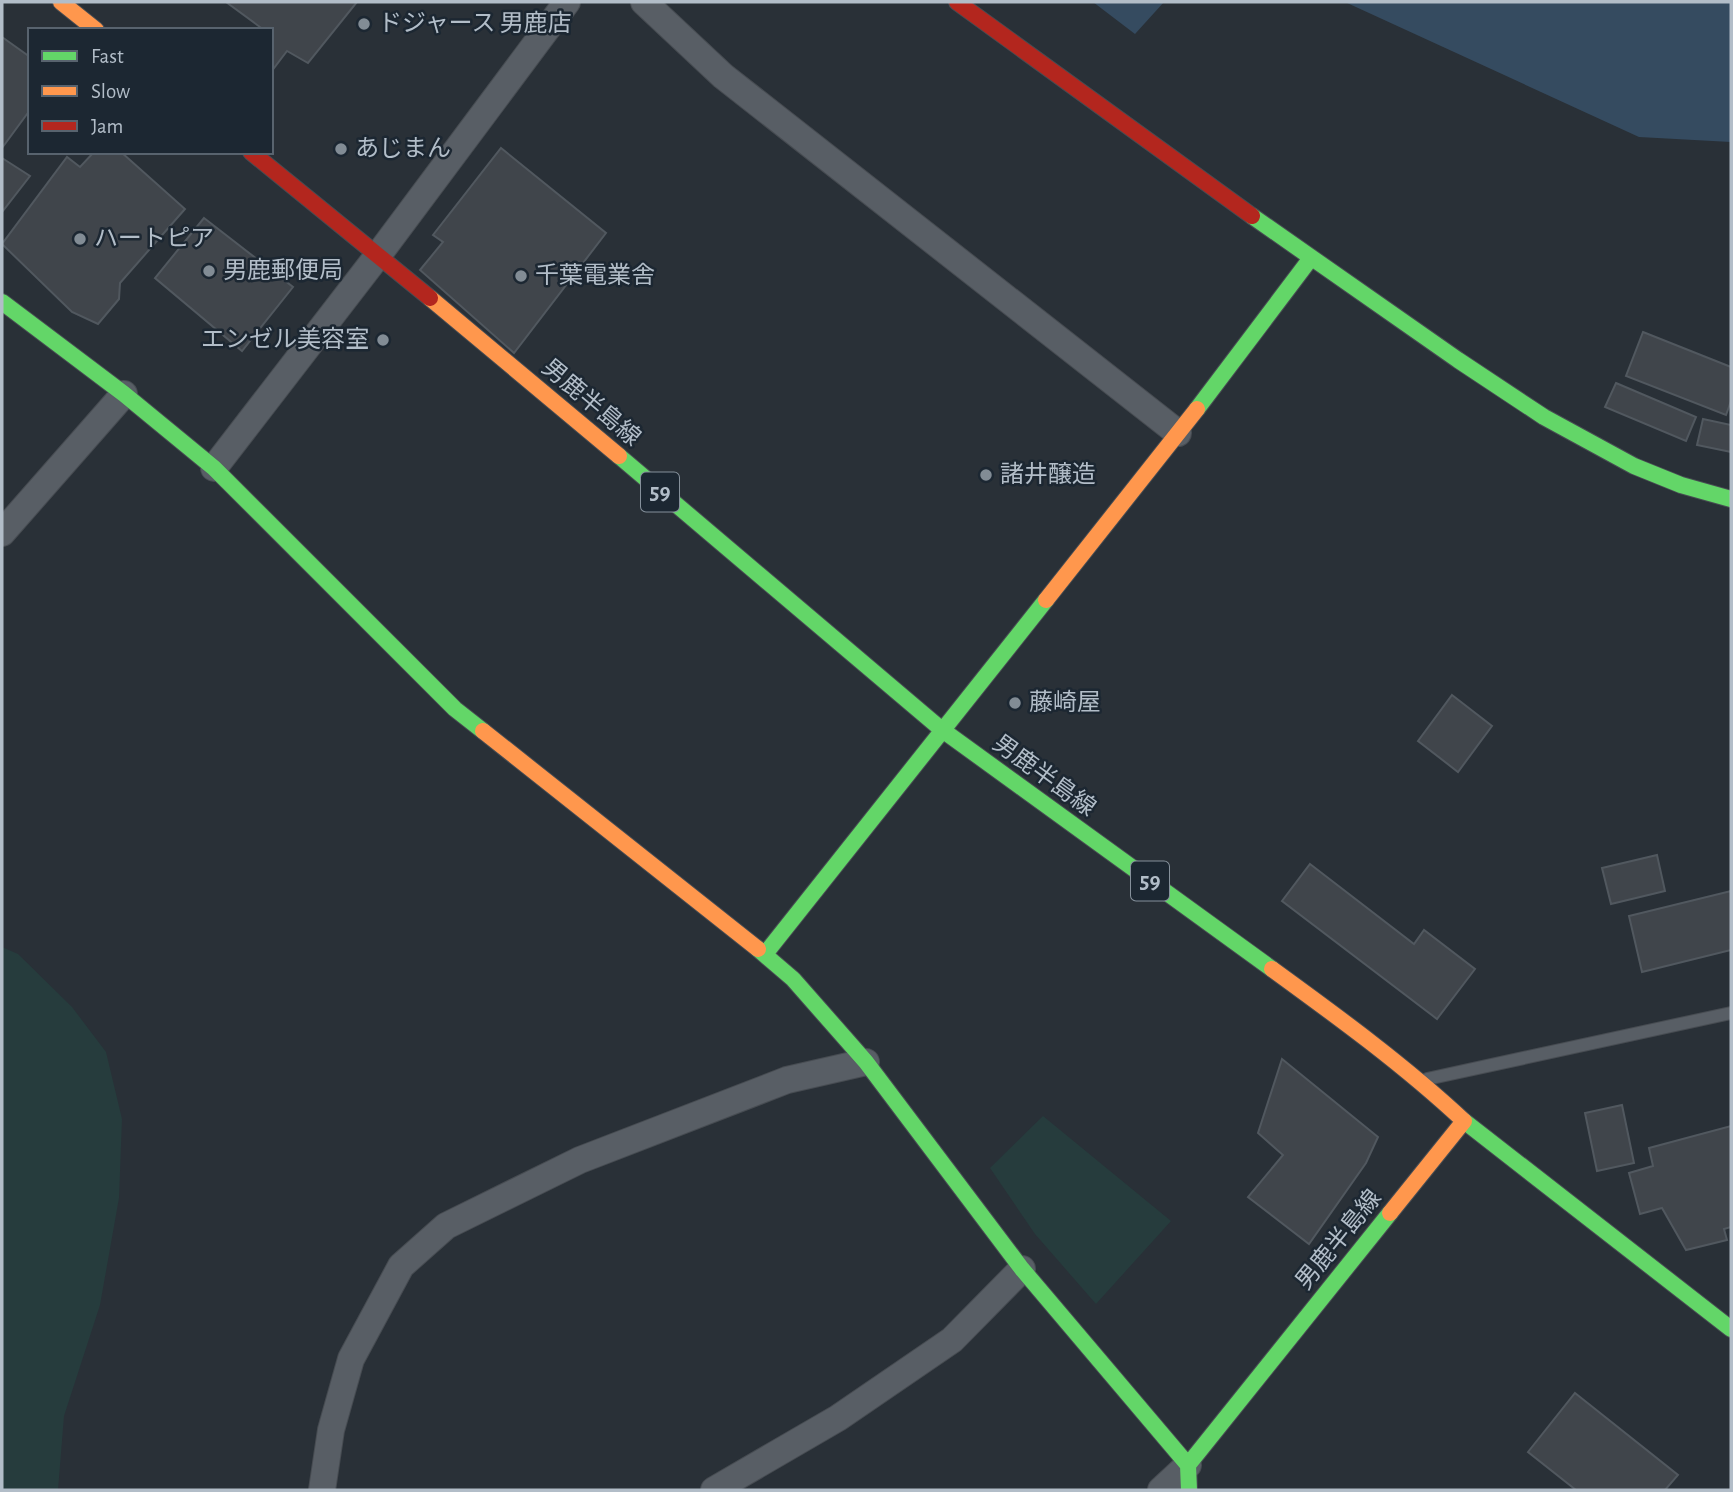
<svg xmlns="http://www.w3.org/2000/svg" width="1733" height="1492" viewBox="0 0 1733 1492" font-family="'Alegreya Sans','Noto Sans JP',sans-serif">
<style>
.green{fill:#263c3d}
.water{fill:#354b60}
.building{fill:#40454b;stroke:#51585f;stroke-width:2}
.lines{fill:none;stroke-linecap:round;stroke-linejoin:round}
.lane-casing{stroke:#474c52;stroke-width:14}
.street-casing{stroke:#474c52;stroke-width:28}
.fast-casing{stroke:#474c52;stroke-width:18}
.slow-casing{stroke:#474c52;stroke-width:18}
.jam-casing{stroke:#474c52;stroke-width:18}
.lane{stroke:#585e65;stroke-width:12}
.street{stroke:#585e65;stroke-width:26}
.fast{stroke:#63d668;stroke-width:16}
.slow{stroke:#ff974d;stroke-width:16}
.jam{stroke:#b3261e;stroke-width:16}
.poi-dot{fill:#828c95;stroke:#1c2732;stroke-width:2.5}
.labels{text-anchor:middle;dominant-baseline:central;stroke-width:5;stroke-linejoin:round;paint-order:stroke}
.shield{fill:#1c2732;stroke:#85909b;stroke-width:2}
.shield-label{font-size:23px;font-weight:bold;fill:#b2bdc8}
.poi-label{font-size:24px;fill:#b2bdc8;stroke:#1c2732;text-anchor:start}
.street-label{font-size:24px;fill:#b2bdc8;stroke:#1c2732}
</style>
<rect width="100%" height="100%" fill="#293037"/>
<!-- green -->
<path class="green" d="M2 947 18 954 72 1007 106 1052 122 1119 119 1198 100 1305 64 1416 58 1490H2Z
M1043 1116 1171 1221 1096 1304 1035 1234 990 1168Z"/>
<!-- water -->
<path class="water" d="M1093 2H1164L1135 34Z
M1345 2H1731V142L1639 137Z"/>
<!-- building -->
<path class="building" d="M226 2H357L308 63 287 51 271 72V30H264Z
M2 37 30 57V110L2 148Z
M501 148 606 233 514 353 420 270 443 242 433 235Z
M94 152H121L185 209 120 283 119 299 98 324 72 312 2 244 67 157 80 167Z
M2 158 30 176 2 212Z
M204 218 293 287 242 351 155 278Z
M1643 332 1731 367V401L1726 415 1626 376Z
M1616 383 1696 417 1686 441 1605 407Z
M1703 419 1731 425V452L1697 445Z
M1452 695 1492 726 1458 772 1418 741Z
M1657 855 1665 891 1611 904 1602 868Z
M1310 864 1414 944 1424 930 1475 969 1437 1019 1282 901Z
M1731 891V950L1642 972 1629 916Z
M1282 1059 1378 1137 1366 1163 1309 1244 1248 1197 1283 1155 1258 1133Z
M1622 1105 1634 1163 1597 1171 1585 1113Z
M1731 1126V1227L1724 1229 1727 1240 1686 1250 1662 1208 1640 1214 1629 1173 1653 1166 1649 1148Z
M1575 1393 1678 1475 1665 1490H1576L1528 1452Z"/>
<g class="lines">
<!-- lane casing -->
<g class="lane-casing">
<path id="lane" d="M1427 1079 1731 1013"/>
</g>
<!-- street casing -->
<g class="street-casing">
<path id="street" d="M644 2 723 76 1178 433
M214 468 379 254 567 2
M2 533 124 394
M322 1490 331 1430 351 1359 401 1266 446 1226 580 1160 787 1080 866 1062
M714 1490 838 1418 952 1340 1022 1269
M1161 1490 1188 1465"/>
</g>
<!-- fast casing -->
<g class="fast-casing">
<path id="fast" d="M1252 216 1458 360 1544 417 1634 466 1681 485 1731 499
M2 302 124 394 214 468 455 709 483 731
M1197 409 1311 258
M619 456 941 729 1272 969
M758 949 793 979 866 1062 1022 1269 1188 1465
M765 954 1046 600
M1464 1121 1731 1329
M1189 1490 1188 1465 1390 1213"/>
</g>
<!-- slow casing -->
<g class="slow-casing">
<path id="slow" d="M61 2 96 30
M430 298 619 456
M1046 600 1197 409
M483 731 758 949
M1272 969C1338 1017 1404 1065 1464 1121L1390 1213"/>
</g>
<!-- jam casing -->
<g class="jam-casing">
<path id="jam" d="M957 2 1252 216
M251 152 430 298"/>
</g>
<!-- lane -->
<use href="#lane" class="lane"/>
<!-- street -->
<use href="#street" class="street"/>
<!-- fast -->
<use href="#fast" class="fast"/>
<!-- slow -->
<use href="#slow" class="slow"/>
<!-- jam -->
<use href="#jam" class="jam"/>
</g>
<!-- markers -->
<g class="poi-dot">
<circle cx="364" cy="24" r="7"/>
<circle cx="341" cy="149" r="7"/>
<circle cx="80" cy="239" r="7"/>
<circle cx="209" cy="271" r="7"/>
<circle cx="521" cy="276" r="7"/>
<circle cx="383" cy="340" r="7"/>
<circle cx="986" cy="475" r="7"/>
<circle cx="1015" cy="703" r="7"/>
</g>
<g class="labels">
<!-- shield labels -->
<g class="shield">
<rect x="641" y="472.5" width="38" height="39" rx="5"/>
<rect x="1131" y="861.5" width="38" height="39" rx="5"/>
</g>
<g class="shield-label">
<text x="660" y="492">59</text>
<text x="1150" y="881">59</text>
</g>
<!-- poi labels -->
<g class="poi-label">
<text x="378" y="24">ドジャース 男鹿店</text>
<text x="355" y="149">あじまん</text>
<text x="94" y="239">ハートピア</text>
<text x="223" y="271">男鹿郵便局</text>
<text x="535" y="276">千葉電業舎</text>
<text x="369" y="340" text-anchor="end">エンゼル美容室</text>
<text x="1000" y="475">諸井醸造</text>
<text x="1029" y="703">藤崎屋</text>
</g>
<!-- street labels -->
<g class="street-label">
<text transform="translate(591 403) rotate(40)">男鹿半島線</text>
<text transform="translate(1044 776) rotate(36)">男鹿半島線</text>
<text transform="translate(1339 1240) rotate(-51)">男鹿半島線</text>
</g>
</g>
<!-- border -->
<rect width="1733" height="1492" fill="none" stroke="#b2bdc8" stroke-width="7"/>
<!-- legend -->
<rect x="28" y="28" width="245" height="126" fill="#1c2732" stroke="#58636e" stroke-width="2"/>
<rect x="42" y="51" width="35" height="10" fill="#63d668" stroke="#58636e" stroke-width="2"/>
<text x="91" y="63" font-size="21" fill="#b2bdc8">Fast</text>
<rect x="42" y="86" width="35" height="10" fill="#ff974d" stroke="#58636e" stroke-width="2"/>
<text x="91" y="98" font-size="21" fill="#b2bdc8">Slow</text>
<rect x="42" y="121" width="35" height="10" fill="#b3261e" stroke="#58636e" stroke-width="2"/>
<text x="91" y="133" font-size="21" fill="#b2bdc8">Jam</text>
</svg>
